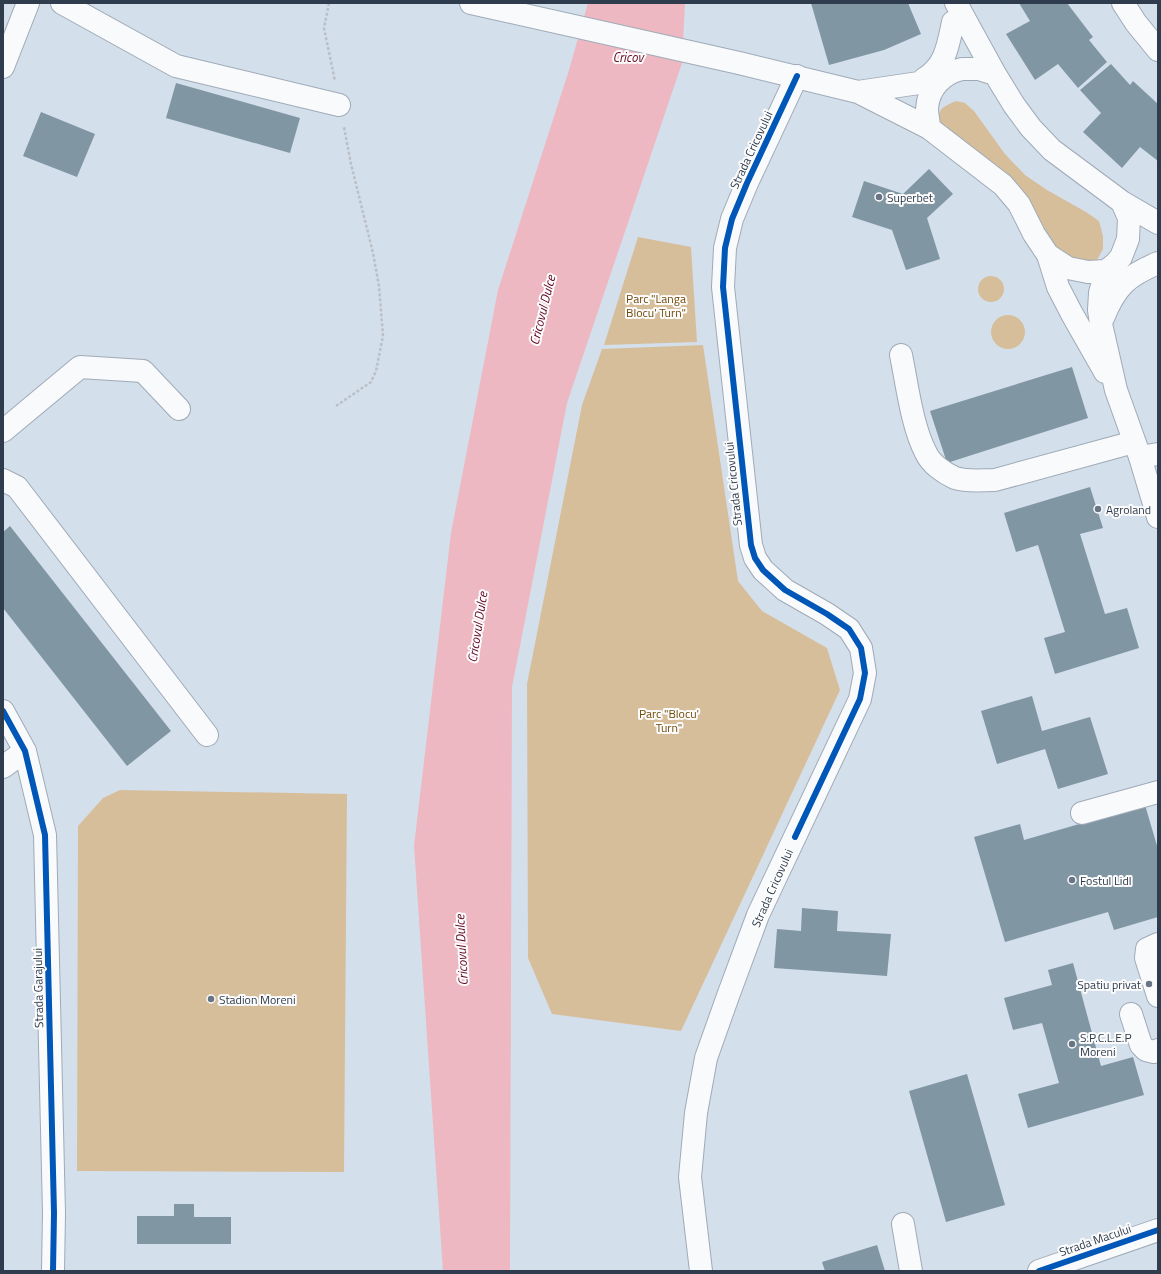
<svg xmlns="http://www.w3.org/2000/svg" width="1161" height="1274" viewBox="0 0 1161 1274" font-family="'Titillium Web',sans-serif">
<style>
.green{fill:#d7be9b}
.water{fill:#edb8c1}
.building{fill:#8096a3}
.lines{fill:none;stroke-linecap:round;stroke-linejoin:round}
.minor-casing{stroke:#9faab7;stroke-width:24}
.major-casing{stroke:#9faab7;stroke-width:24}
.path{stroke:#bac0c6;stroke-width:2.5;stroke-dasharray:3 2;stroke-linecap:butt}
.minor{stroke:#f9fafc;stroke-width:22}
.major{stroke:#f9fafc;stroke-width:22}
.cycleway-casing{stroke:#fcfcfc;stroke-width:8}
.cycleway{stroke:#0057b8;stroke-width:6}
.poi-dot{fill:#687585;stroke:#fcfcfc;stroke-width:1.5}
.labels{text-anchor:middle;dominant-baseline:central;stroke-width:4;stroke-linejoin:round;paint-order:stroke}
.street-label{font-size:12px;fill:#2e3c4d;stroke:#fcfcfc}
.poi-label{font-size:12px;fill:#2e3c4d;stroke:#fcfcfc;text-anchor:start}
.park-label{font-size:12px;fill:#714a08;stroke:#fcfcfc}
.water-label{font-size:13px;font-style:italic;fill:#610621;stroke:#fcfcfc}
</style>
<rect width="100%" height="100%" fill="#d4dfec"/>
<!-- green -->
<path class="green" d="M956 101 965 103 974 111 1005 154 1025 175 1047 190 1086 212 1099 221 1103 236V249L1097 260 1085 263 1062 255 1021 194 941 129C936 111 939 108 956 101Z
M638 237 691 247 697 342 604 345Z
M978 289a13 13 0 1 1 26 0a13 13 0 1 1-26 0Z
M991 332a17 17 0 1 1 34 0a17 17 0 1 1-34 0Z
M703 345 738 581 762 611 827 648 840 690 681 1031 552 1014 528 958 527 684 582 405 602 349Z
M120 790 347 794 344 1172 77 1171 78 826 103 798Z"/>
<!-- water -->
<path class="water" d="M588 3H685L682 63 567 403 512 687 510 1271H443L414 846 451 533 498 290 569 70Z"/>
<!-- building -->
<path class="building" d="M811 3H908L921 34 884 50 829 65Z
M1019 3H1067L1093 37 1089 40 1107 62 1078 88 1058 64 1035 80 1006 34 1030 21Z
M1111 64 1130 85 1133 81 1158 104V161L1140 147 1122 168 1083 132 1101 113 1080 90Z
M176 83 300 118 290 153 166 118Z
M41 112 95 134 77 177 23 156Z
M929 169 953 194 927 218 940 259 906 270 892 230 852 217 864 181 903 194Z
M1072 367 1088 418 947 463 930 411Z
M1090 487 1103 528 1080 534 1105 614 1127 608 1139 648 1055 674 1044 638 1065 632 1038 545 1016 552 1004 513Z
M10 526 171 731 127 766 3 608V532Z
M1032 696 1042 731 1090 717 1108 774 1058 789 1045 749 997 764 981 711Z
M1145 805 1158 849V917L1114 930 1108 912 1005 942 974 837 1020 824 1024 840Z
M802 908 838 911 837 931 891 934 887 976 774 968 777 929 801 931Z
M1073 963 1101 1066 1133 1057 1144 1095 1028 1128 1018 1094 1059 1083 1042 1023 1013 1030 1004 998 1052 985 1048 970Z
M967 1074 1005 1205 946 1222 909 1091Z
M174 1204H194V1217H231V1244H137V1216H174Z
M877 1245 885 1271H825L822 1262Z"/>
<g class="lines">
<!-- minor casing -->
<g class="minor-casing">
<path id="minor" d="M62 3 176 66 339 105
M1123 3 1136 23 1158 50
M3 67 28 3
M901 355C907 384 912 427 926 453 931 464 944 473 955 478 968 482 982 480 995 480L1134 442
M3 431 80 367 143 371 179 409
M1140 457 1158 454
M3 480 17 487 207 735
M3 711 25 751 45 835 54 1213 53 1271
M3 767 25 751
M1082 813 1158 792
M1158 944 1147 949 1146 958 1158 996
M1131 1014 1141 1045 1146 1050 1154 1052 1158 1050
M903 1224 911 1271
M701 1271 690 1177 696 1113 706 1058 728 996 758 915 860 699 865 673 861 648 849 629 827 614 785 590 763 570 755 558 751 545 723 287 725 248 732 219 747 183 797 76
M1039 1271 1158 1230"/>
</g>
<!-- major casing -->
<g class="major-casing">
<path id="major" d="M471 3 739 63 858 92 929 128
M956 3 995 74
M962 69H979L995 74 1014 105 1031 128 1052 150 1122 202 1129 218 1128 239 1121 257 1115 264 1106 271 1088 272 1068 268 1048 255 1034 234 1019 204 1003 185 929 128C929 122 927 115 927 109 928 88 943 73 962 69Z
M924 79C946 66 948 45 953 22
M858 92 939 80
M1122 202 1158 223
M1048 255 1058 287 1072 314 1105 372
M1106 271 1100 293 1099 310 1101 324 1116 390 1140 457 1158 517
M1103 318C1116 286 1127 276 1158 263"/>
</g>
<!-- path -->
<path class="path" d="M329 3 324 28 335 81
M336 406 371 382 376 371 383 336 379 286 373 253 351 164 344 127"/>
<!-- minor -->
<use href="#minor" class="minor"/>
<!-- major -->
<use href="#major" class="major"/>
<!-- cycleway casing -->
<g class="cycleway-casing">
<path id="cycleway" d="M3 711 25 751 45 835 54 1213 53 1271
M795 837 860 699 865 673 861 648 849 629 827 614 785 590 763 570 755 558 751 545 723 287 725 248 732 219 747 183 797 76
M1039 1271 1158 1230"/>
</g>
<!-- cycleway -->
<use href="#cycleway" class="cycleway"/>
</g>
<!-- markers -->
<g class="poi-dot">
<circle cx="879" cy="197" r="4"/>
<circle cx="1098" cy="509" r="4"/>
<circle cx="1072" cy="880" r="4"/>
<circle cx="1149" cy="984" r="4"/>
<circle cx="211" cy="999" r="4"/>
<circle cx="1072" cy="1044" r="4"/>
</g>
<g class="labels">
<!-- street labels -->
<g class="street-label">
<text transform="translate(751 150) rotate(-65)">Strada Cricovului</text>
<text transform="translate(733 484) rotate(-96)">Strada Cricovului</text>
<text transform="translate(772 888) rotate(-66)">Strada Cricovului</text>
<text transform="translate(38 988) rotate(-91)">Strada Garajului</text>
<text transform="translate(1095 1240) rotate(-19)">Strada Macului</text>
</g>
<!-- poi labels -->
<g class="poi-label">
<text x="887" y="197">Superbet</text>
<text x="1106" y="509">Agroland</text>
<text x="1080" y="880">Fostul Lidl</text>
<text x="1141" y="984" text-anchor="end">Spatiu privat</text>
<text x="219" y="999">Stadion Moreni</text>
<text x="1080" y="1037">S.P.C.L.E.P<tspan x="1080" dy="14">Moreni</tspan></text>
</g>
<!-- park labels -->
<g class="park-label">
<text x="656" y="298">Parc "Langa<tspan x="656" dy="14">Blocu' Turn"</tspan></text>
<text x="669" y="713">Parc "Blocu'<tspan x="669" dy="14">Turn"</tspan></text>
</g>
<!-- water labels -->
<g class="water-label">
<text x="628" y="57">Cricov</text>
<text transform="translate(542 310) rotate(-76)">Cricovul Dulce</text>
<text transform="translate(477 627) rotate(-81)">Cricovul Dulce</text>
<text transform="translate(461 950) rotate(-93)">Cricovul Dulce</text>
</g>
</g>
<!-- border -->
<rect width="1161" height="1274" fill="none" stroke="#2e3c4d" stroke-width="8"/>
</svg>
